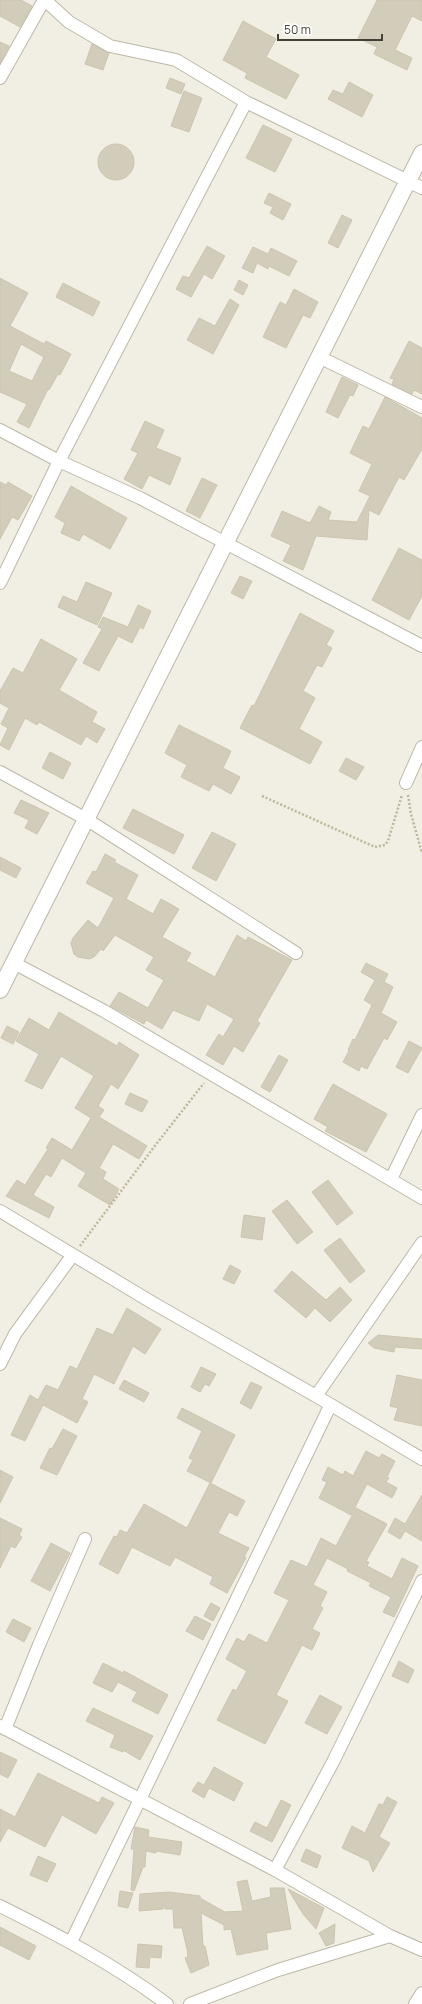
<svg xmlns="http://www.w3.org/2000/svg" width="422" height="2004" viewBox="0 0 422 2004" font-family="Manrope,sans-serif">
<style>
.building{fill:#d2ccba;stroke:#ccc5ad;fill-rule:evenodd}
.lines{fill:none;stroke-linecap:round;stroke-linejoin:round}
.minor-casing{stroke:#bcb8a7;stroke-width:14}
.tertiary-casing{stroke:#bcb8a7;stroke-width:18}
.path{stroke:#bdb699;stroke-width:2.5;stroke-dasharray:2 2;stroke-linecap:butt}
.minor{stroke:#fff;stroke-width:12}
.tertiary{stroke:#fff;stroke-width:16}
</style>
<rect width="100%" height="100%" fill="#f1efe4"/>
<!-- building -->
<path class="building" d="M0 0H21L32 6 20 27 0 16Z
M377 0H422V21L412 16 395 50 412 58 407 70 374 54 377 47 358 38Z
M243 21 276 39 266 57 299 75 286 99 245 78 247 73 223 60Z
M0 42 9 46 0 63Z
M92 44 109 53 103 70 85 64Z
M170 78 185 84 181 94 166 88Z
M349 82 373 95 362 117 328 99 333 90 343 94Z
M184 91 202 98 189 132 171 126Z
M263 125 292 139 275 172 246 158Z
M98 162a18 18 0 1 1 36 0a18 18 0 1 1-36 0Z
M269 193 291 204 283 220 270 213 273 207 264 203Z
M342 215 352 220 338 248 328 243Z
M207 246 225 256 212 279 204 274 191 297 176 289 183 276 189 278Z
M253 247 268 254 271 248 297 261 289 276 269 266 268 269 257 263 253 273 242 268Z
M0 278 28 293 10 326 44 344 46 341 71 354 60 375 58 374 49 390 48 389 29 428 17 422 27 404 0 392ZM21 344 44 357 32 381 9 371Z
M239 280 248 285 243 295 234 290Z
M63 283 100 302 93 316 56 297Z
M294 289 318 302 310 318 303 315 286 348 263 337 280 302 286 305Z
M230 299 239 305 213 354 187 340 199 318 215 326Z
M409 341 422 348V394L414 390 412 394 392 384 394 379 390 378Z
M342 377 358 385 353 396 350 395 338 418 326 412Z
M385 397 422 418V449L404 480 399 477 379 515 369 510 367 540 316 536 303 570 283 561 291 545 271 536 282 511 310 523 319 506 331 512 328 520 357 522 370 496 359 491 372 464 350 453 363 426 369 429Z
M145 421 164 430 156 448 181 458 170 485 149 475 142 489 124 479 138 453 131 450Z
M202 478 217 485 200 518 186 511Z
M0 482 6 485 8 482 32 496 18 520 12 517 0 539Z
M71 486 127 518 110 549 83 534 79 541 61 533 65 523 55 517Z
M399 548 422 560V596L409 620 372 600Z
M240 576 252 581 243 599 231 593Z
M86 582 112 593 97 625 58 607 63 596 77 602Z
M138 605 151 611 143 629 140 627 132 643 118 636 99 671 83 663 102 629 98 627 103 617 128 627Z
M300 613 334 631 326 645 332 648 322 667 317 665 303 691 315 698 299 729 322 742 310 764 240 728 252 705 254 706Z
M41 639 77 659 59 690 97 712 92 722 105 729 97 743 86 736 81 745 39 722 37 725 25 718 9 750 0 745 8 728 1 724 9 708 0 703V691L13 668 23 673Z
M179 725 231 751 223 768 240 777 231 794 213 784 209 791 181 777 187 765 165 753Z
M50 752 71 763 63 779 42 768Z
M346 758 364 767 356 780 339 771Z
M21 800 49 813 37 834 25 828 29 820 14 813Z
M133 809 184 835 174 854 123 828Z
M212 832 236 844 216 881 192 868Z
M105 854 116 860 114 862 138 875 126 899 153 914 161 899 179 909 162 937 191 953 186 961 215 977 237 935 246 941 248 937 292 960 257 1021 260 1023 243 1052 234 1046 223 1065 206 1055 219 1034 223 1037 234 1019 207 1004 199 1021 173 1010 162 1029 146 1020 144 1024 110 1006 119 992 148 1008 164 980 146 970 154 957 115 935 103 951 101 949 94 957 89 959 78 957 74 954 71 943 73 938 88 920 98 928 114 898 86 883 93 871 96 872Z
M0 857 21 868 16 878 0 870Z
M366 963 388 974 384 982 393 987 381 1013 397 1022 387 1040 384 1038 367 1069 361 1066 359 1071 343 1062 349 1051 348 1050 353 1039 355 1040 372 1005 364 1000 375 980 361 972Z
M59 1012 117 1046 119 1042 139 1055 118 1089 111 1084 98 1106 104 1110 99 1117 147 1146 139 1159 113 1144 99 1168 106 1172 103 1179 119 1189 110 1205 78 1186 86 1173 62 1158 51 1177 46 1174 33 1195 54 1207 49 1218 6 1196 17 1180 25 1185 48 1149 46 1148 52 1138 72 1150 91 1118 75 1108 94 1076 61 1056 42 1089 25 1081 39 1054 16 1041 29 1018 49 1030Z
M7 1026 19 1032 13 1044 1 1038Z
M409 1041 422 1048 408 1073 396 1067Z
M279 1055 288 1060 270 1092 261 1087Z
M333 1084 387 1114 366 1152 325 1131 328 1127 314 1119Z
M130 1093 148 1101 142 1112 125 1104Z
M328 1180 353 1213 337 1225 312 1192Z
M287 1200 313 1232 297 1244 272 1211Z
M244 1215 265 1218 262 1240 241 1237Z
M340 1238 365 1271 350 1283 324 1250Z
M230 1265 241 1271 234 1284 223 1279Z
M292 1271 326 1300 340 1287 352 1300 330 1322 315 1308 306 1318 274 1291Z
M127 1308 161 1329 145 1354 133 1346 114 1384 94 1374 82 1399 88 1402 77 1423 43 1405 25 1441 11 1435 30 1395 38 1400 46 1385 58 1390 70 1366 77 1369 97 1328 113 1335Z
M378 1335 422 1339V1349L395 1347 394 1352 374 1348 368 1343Z
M201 1367 216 1374 209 1386 205 1384 200 1392 191 1387Z
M397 1375 422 1380V1426L394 1420 398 1408 390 1406Z
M124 1380 149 1393 144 1402 119 1389Z
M251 1382 262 1387 251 1409 240 1403Z
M182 1408 235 1435 211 1483 187 1471 193 1460 189 1458 202 1431 177 1418Z
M63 1429 77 1436 57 1475 40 1468 50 1448 52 1449Z
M366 1451 379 1458 382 1454 395 1461 387 1477 389 1478 386 1482 397 1488 392 1498 367 1484 351 1515 319 1498 327 1482 322 1480 328 1467 343 1475 345 1471 353 1476Z
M0 1470 13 1477 0 1503Z
M210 1483 245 1501 237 1516 229 1512 218 1533 249 1548 244 1557 246 1558 227 1593 210 1584 213 1577 175 1557 170 1566 132 1547 118 1574 99 1564 114 1536 117 1537 120 1530 127 1533 144 1504 187 1528Z
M422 1495V1541L405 1531 400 1539 388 1532 395 1518 405 1524Z
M356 1508 387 1524 366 1561 369 1562 367 1566 392 1579 402 1558 418 1566 394 1617 383 1612 391 1597 369 1586 371 1583 347 1571 348 1569 327 1558 313 1585 327 1592 320 1606 323 1608 312 1629 320 1633 312 1650 302 1645 276 1695 288 1701 265 1744 217 1720 233 1689 236 1691 247 1671 226 1659 237 1638 244 1642 249 1634 267 1643 289 1600 274 1593 291 1560 307 1567 321 1538 336 1546Z
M0 1518 22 1529 19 1535 22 1537 15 1548 11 1546 0 1568Z
M51 1543 70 1553 50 1591 31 1581Z
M211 1603 220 1608 213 1621 204 1616Z
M195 1616 211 1624 203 1640 186 1631Z
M13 1619 31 1628 24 1642 6 1632Z
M399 1661 414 1670 408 1683 392 1676Z
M103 1663 123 1673 124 1671 168 1695 158 1714 132 1701 137 1692 118 1682 112 1692 93 1683Z
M320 1695 342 1707 327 1734 305 1723Z
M93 1708 153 1736 140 1760 123 1750V1752L110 1747 115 1735 86 1721Z
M0 1752 17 1760 8 1778 0 1774Z
M214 1767 243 1783 234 1801 209 1788 204 1798 192 1791 198 1782 204 1785Z
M38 1773 99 1803 102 1797 114 1803 96 1834 62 1815 45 1847 8 1828 0 1842V1809L15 1817Z
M387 1797 397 1802 379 1837 390 1843 373 1872 369 1861 342 1848 352 1826 365 1833 379 1804 383 1805Z
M281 1800 291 1805 272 1842 250 1831 255 1822 267 1828Z
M135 1827 149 1830 148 1837 182 1842 180 1855 156 1851V1853L146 1851 145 1867H143L134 1891 131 1890 134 1849H131Z
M306 1849 321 1856 317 1868 301 1861Z
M38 1856 56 1864 47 1882 30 1875Z
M247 1880 252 1901 271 1897 270 1888H284L291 1929 266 1933 268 1949 237 1955 231 1929 224 1930V1925L201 1913 203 1946H205L209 1965 191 1973 185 1958 188 1957 187 1949 182 1928H174L173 1909H165L163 1904V1909L139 1911 140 1894 169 1892 200 1896V1898L225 1912 243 1911 237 1882Z
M288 1889 324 1908 316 1929 303 1914Z
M120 1891 133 1893 128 1908 118 1906Z
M335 1924 334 1943 326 1946 319 1933Z
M0 1927 36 1946 29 1960 0 1945Z
M138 1944 162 1946 161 1958 150 1957 149 1968 136 1967Z"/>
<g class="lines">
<!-- minor casing -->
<g class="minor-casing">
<path id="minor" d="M45 0 69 22 110 46 176 60 246 102 422 188
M0 78 44 0
M319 357 422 407
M0 430 59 461 140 498 422 646
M0 583 59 461 246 102
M0 772 86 819 296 953
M406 783 422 747
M14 963 104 1011 422 1198
M391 1179 422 1115
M0 1211 153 1303 316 1396 422 1459
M0 1364 15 1334 72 1256
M316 1396 422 1243
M0 1726 275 1870 390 1936 422 1950
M5 1729 39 1645 85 1539
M275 1870 333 1762 422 1581
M0 1906C58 1935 115 1965 167 2004
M71 1942 330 1406
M190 2004 278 1970 390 1936
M415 2004 422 1993"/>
</g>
<!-- tertiary casing -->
<g class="tertiary-casing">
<path id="tertiary" d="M0 990 422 153"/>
</g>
<!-- path -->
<path class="path" d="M408 795 411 814 422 853
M262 796 375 847 385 845 388 841 402 795
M80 1246 154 1147 204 1083"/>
<!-- minor -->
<use href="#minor" class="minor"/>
<!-- tertiary -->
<use href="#tertiary" class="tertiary"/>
</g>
<!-- scale -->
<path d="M278 34v6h104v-6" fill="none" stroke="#433f34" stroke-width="2"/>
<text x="284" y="34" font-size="12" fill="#433f34" stroke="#ffffff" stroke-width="3" paint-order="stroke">50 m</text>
</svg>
